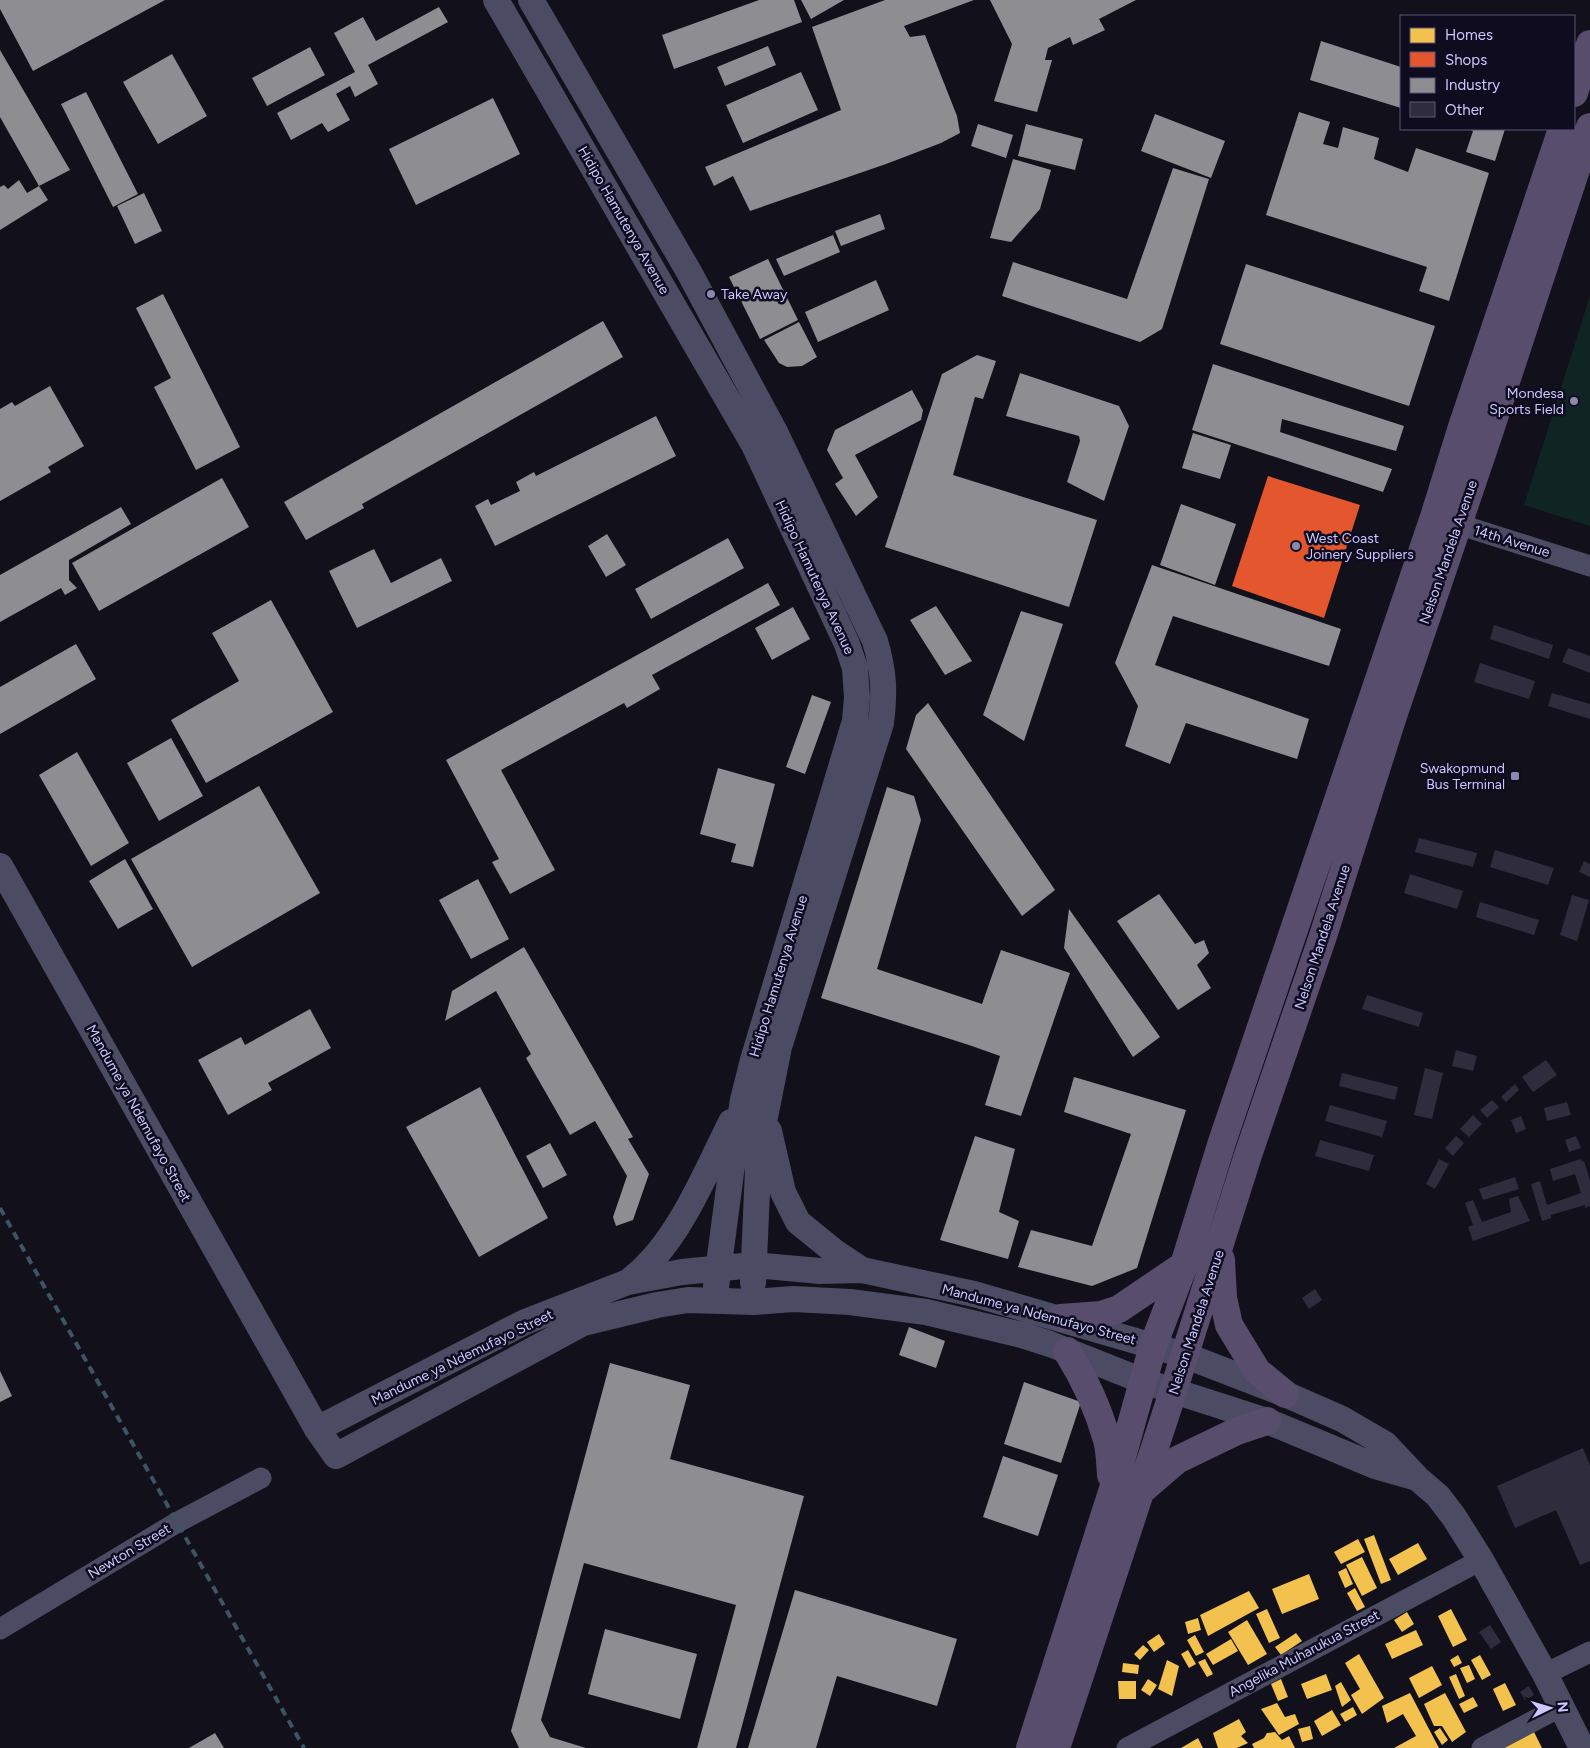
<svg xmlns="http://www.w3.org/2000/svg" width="1590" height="1748" font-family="Figtree,sans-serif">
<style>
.green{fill:#0f2524}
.homes{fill:#f2c14e}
.shops{fill:#e4572e}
.industry{fill:#8d8d92}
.building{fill:#2f2d3d}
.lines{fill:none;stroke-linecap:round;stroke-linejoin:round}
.minor{stroke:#4b4b63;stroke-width:21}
.tertiary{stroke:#4b4b63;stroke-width:26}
.primary{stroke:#584d6d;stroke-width:28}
.rail{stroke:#3d5462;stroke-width:4;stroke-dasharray:8 6;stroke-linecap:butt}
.poi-dot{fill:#8b88af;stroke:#0e0c1e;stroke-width:2}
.labels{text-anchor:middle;stroke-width:5;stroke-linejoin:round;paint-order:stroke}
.street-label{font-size:14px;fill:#ccc8ff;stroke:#0e0c1e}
.poi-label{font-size:14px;fill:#ccc8ff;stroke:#0e0c1e;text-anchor:start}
</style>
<rect width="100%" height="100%" fill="#12101a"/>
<!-- green -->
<path class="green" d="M1590,296V526L1524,505Z"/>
<!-- homes -->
<path class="homes" d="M1374,1535L1391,1580L1381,1584L1364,1539Z
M1358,1539L1365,1552L1341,1564L1334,1552Z
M1418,1543L1427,1559L1398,1575L1389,1559Z
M1362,1557L1377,1588L1362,1596L1346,1565Z
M1346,1568L1353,1584L1345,1588L1338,1572Z
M1309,1574L1319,1599L1282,1614L1272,1589Z
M1355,1588L1365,1607L1357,1611L1347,1593Z
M1249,1591L1259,1608L1208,1636L1200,1615Z
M1267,1609L1280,1638L1269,1643L1256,1614Z
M1451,1609L1467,1640L1453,1647L1438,1616Z
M1407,1612L1414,1624L1402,1632L1394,1620Z
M1198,1618L1201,1630L1188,1634L1185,1622Z
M1247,1620L1267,1654L1248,1665L1228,1632Z
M1416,1630L1423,1645L1392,1659L1385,1644Z
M1296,1633L1302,1641L1281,1655L1275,1647Z
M1159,1634L1165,1644L1154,1652L1147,1642Z
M1195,1635L1204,1652L1196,1656L1187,1640Z
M1231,1639L1238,1651L1213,1665L1206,1654Z
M1143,1645L1149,1650L1140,1660L1134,1654Z
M1188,1650L1196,1664L1189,1668L1181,1654Z
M1359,1654L1384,1698L1362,1714L1351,1695L1360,1689L1345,1663Z
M1458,1655L1462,1663L1454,1667L1450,1660Z
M1480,1655L1491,1675L1482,1680L1471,1660Z
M1205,1659L1213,1674L1207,1677L1198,1662Z
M1167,1660L1179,1666L1172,1696L1158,1689Z
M1123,1663L1139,1665L1138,1674L1122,1672Z
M1469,1665L1475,1679L1467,1683L1460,1668Z
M1432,1666L1442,1685L1419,1698L1409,1678Z
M1326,1674L1332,1690L1307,1699L1301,1684Z
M1456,1674L1465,1696L1459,1699L1449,1677Z
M1148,1679L1157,1685L1150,1696L1141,1690Z
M1281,1679L1288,1697L1278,1701L1271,1684Z
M1118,1681H1136V1699H1119Z
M1341,1682L1351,1700L1342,1707L1335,1686Z
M1505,1683L1516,1705L1503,1711L1493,1689Z
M1410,1693L1439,1748H1394L1416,1736L1403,1714L1387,1723L1382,1706Z
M1445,1693L1466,1732L1452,1742L1442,1726H1434L1424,1704Z
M1473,1697L1478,1706L1464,1713L1459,1704Z
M1277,1703L1285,1717L1295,1714L1299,1724L1279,1735L1261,1709Z
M1353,1707L1357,1715L1345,1722L1340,1714Z
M1332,1710L1341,1725L1322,1736L1314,1721Z
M1239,1719L1246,1732L1241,1736L1248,1743L1237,1748H1218L1213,1733Z
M1310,1726L1313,1739L1302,1742L1298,1729Z
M1440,1728L1448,1740L1442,1745L1434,1732Z
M1533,1730L1542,1748H1497Z
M1275,1732L1282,1740L1289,1736L1295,1748H1254L1252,1744L1264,1738L1267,1733Z
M1198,1738L1203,1748H1181Z"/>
<!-- shops -->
<path class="shops" d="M1268,476L1360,505L1324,618L1232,586Z"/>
<!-- industry -->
<path class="industry" d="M0,0H165L33,71L0,9Z
M759,0H794L802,22L674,69L662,35Z
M801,0H844L811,19Z
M885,0H974L904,26L910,37L925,35L957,116L960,133L941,143L886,164L750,211L733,176L714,186L705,167L841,110L812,27Z
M990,0H1136L1099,19L1105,30L1073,45L1070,37L1048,48L1045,60H1052L1037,112L994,101L1012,44Z
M439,7L448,22L368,65L378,84L355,97L350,86L336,94L350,120L328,132L322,123L291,140L277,113L355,72L334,33L363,17L376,41Z
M1321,41L1401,67V108L1310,80Z
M768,46L776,65L725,86L717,67Z
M310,47L325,75L267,106L252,78Z
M0,50L70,170L39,186L0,117Z
M172,54L207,116L158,144L123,82Z
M801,72L818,110L743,143L726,105Z
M86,92L138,194L113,207L61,104Z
M493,98L520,154L416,205L389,149Z
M1299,112L1330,122L1323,144L1338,148L1343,127L1379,138L1374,159L1408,172L1416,148L1489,173L1449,301L1419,291L1427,267L1266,215Z
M1155,114L1225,141L1211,178L1141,151Z
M978,124L1013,135L1006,158L971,146Z
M1026,124L1083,139L1075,170L1018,156Z
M1468,129H1505L1495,161L1466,152L1473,131Z
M1013,159L1051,170L1040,209L1011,242L990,238Z
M1173,168L1209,179L1162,329L1140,342L1002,296L1013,262L1127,299Z
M19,180L27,193L39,186L48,200L0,230V187L4,185L8,189Z
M144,193L162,231L135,244L117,206Z
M880,214L885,229L841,246L835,231Z
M833,235L840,252L784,276L776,259Z
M768,259L798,320L760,339L729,277Z
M1246,264L1435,326L1409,406L1220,344Z
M876,280L889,310L818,342L805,312Z
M163,294L240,447L196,470L154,387L171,378L136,308Z
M603,321L623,357L362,504L364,508L306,540L284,502Z
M799,322L817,357L802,366L787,367L779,363L764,340Z
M977,355L996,361L983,399L975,397L953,475L1097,520L1069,607L885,547L942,374Z
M1213,364L1404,426L1396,451L1282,419L1280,432L1392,469L1383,492L1192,430Z
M1020,373L1119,406L1129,426L1104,501L1067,482L1080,441L1079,436L1006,416Z
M50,386L84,446L48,467L51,472L0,501V409L12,402L15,406Z
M912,390L923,410L921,420L855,455L878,497L856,516L835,484L843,478L827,450L835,430Z
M656,416L676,456L495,546L475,506L488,499L491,505L520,491L516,482L534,472L536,476Z
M1193,433L1231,445L1220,479L1182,468Z
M222,478L249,527L99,611L72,563Z
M1181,504L1236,524L1215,585L1160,565Z
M121,507L131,524L69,560V580L77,588L65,595L61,588L0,622V575Z
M607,534L626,565L606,577L588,546Z
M728,538L744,568L651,619L635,589Z
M374,549L391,583L441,558L452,581L357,628L329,571Z
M1152,565L1341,629L1329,666L1173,616L1155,665L1309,719L1297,759L1186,723L1170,764L1125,746L1138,706L1115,663Z
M768,583L780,605L652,675L660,689L627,708L624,703L501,770L555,870L510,894L492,862L499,859L446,760Z
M271,600L333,712L206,783L171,720L239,681L212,633Z
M936,606L972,661L945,675L910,620Z
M793,607L810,639L772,660L755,628Z
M1021,611L1063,624L1024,741L983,715Z
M76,644L96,679L0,734V687Z
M812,695L831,702L805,774L786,767Z
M928,703L1055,890L1022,916L906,749L916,715Z
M171,738L203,796L159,821L127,763Z
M77,752L129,843L91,866L39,775Z
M718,768L775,784L753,867L731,862L736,844L700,834Z
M259,786L320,893L192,967L131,859Z
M887,787L914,796L921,820L877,969L982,1004L1001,950L1070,973L1021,1116L985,1105L1000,1056L969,1045L821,998Z
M125,859L153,909L118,929L89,881Z
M478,879L509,939L471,959L439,900Z
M1159,894L1195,944L1204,940L1209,953L1197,965L1211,988L1178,1010L1117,921Z
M1069,909L1160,1037L1133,1057L1064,948Z
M524,947L633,1137L628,1139L649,1174L633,1220L616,1226L613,1217L627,1176L595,1121L570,1135L526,1058L531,1054L496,991L445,1021L452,991Z
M310,1009L331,1048L268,1083L272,1090L228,1115L198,1060L241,1037L245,1045Z
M1074,1077L1186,1110L1137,1268L1092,1286L1018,1267L1031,1230L1092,1246L1131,1134L1064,1112Z
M480,1087L548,1218L479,1257L406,1127Z
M975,1136L1015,1149L999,1212L1019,1221L1008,1259L940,1240Z
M550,1143L567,1175L543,1188L526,1156Z
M909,1327L945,1341L936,1368L899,1355Z
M610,1363L690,1385L670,1459L804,1496L736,1748H697L736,1605L584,1563L541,1720L550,1737L586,1748H519L511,1731Z
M0,1371L12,1396L0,1402Z
M1024,1382L1081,1402L1061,1463L1004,1444Z
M1003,1456L1058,1475L1038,1536L983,1517Z
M795,1590L957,1639L937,1706L837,1676L816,1748H748Z
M605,1629L697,1654L680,1719L588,1694Z
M215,1733L224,1748H189Z"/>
<!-- building -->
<path class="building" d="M1494,625L1553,645L1549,659L1490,639Z
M1568,648L1590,656V673L1562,662Z
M1480,663L1535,681L1529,699L1474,682Z
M1552,693L1590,704V719L1548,706Z
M1419,838L1477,853L1473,867L1415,852Z
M1495,850L1554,868L1548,885L1490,867Z
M1584,861L1590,864V877L1579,872Z
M1410,874L1463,891L1457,909L1404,893Z
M1572,895L1589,900L1577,941L1560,935Z
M1480,902L1539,920L1534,935L1476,917Z
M1367,995L1423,1013L1419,1027L1362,1009Z
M1456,1050L1477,1056L1473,1071L1452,1066Z
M1546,1060L1557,1075L1533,1092L1522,1077Z
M1425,1068L1443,1073L1432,1119L1414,1115Z
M1342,1073L1398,1087L1395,1100L1339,1086Z
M1515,1084L1519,1090L1506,1102L1501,1097Z
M1492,1100L1499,1107L1487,1118L1480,1110Z
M1567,1102L1571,1115L1547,1121L1544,1108Z
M1330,1105L1387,1121L1382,1137L1325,1121Z
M1473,1115L1482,1124L1469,1137L1460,1129Z
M1521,1116L1526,1129L1516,1133L1511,1120Z
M1456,1136L1464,1143L1453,1156L1445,1148Z
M1576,1136L1581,1148L1569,1152L1565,1140Z
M1320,1140L1374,1155L1369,1171L1315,1156Z
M1439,1159L1449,1164L1435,1189L1426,1184Z
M1581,1159L1582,1162L1584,1161L1590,1180V1206L1585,1208V1205L1551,1215V1218L1542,1221L1531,1184L1540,1181L1547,1205L1581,1193L1575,1174L1553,1181L1550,1169Z
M1515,1177L1519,1189L1483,1200L1479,1189Z
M1518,1196L1530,1221L1473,1241L1468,1227L1473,1225L1465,1203L1473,1200L1482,1222L1511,1212L1509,1199Z
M1315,1289L1322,1300L1309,1309L1302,1298Z
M1583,1448L1590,1465V1561L1580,1565L1556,1510L1515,1528L1497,1486Z
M1490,1625L1501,1642L1491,1649L1479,1632Z
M1529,1686L1534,1695L1525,1700L1520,1692Z"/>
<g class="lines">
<!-- minor -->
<path class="minor" d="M1445,520L1590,566
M0,1629L176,1523L261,1478
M1545,1674L1590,1652
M1127,1748L1481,1560
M1482,1748L1560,1707"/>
<!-- tertiary -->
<path class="tertiary" d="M496,0L754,445L847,644L855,668L857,697L855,721L753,1060L743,1100L731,1173L716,1287
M531,0L689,272L776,434L875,641C884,672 885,691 881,723L779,1047L759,1147L753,1283
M0,866L317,1429L336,1456L583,1323L657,1305L688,1300L754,1302L793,1299L850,1302L926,1312L1022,1335L1050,1344L1143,1381L1267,1421L1375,1466L1417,1478
M769,1131L783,1192L798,1222L835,1252L862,1270
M628,1282C635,1276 642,1271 648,1264C683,1229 709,1166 731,1122
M317,1429L525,1322L628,1282L682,1272L753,1265L820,1271L862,1270L974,1294L1184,1355L1285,1394L1342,1419L1385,1444L1417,1478L1438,1496L1454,1517L1481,1560L1545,1674L1582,1748"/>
<!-- primary -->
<path class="primary" d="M1574,93L1590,44
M1221,1260L1223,1298L1229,1325L1257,1371L1285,1394
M1061,1318L1101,1315L1119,1309L1184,1265
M1067,1351C1084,1378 1098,1408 1107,1440C1110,1451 1110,1463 1111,1475
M1141,1491L1177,1460L1237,1431L1267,1421
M1030,1748L1113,1489L1153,1346L1184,1265L1222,1142L1434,517L1462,427L1562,129
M1056,1748L1173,1392L1248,1155L1323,936L1393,716L1488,436L1590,127"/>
<!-- rail -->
<path class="rail" d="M0,1208L304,1748"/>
</g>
<!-- markers -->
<g class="poi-dot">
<circle cx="711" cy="294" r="5"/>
<circle cx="1574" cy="401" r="5"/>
<circle cx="1296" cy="546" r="5"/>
<rect x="1510" y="771" width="10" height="10" rx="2.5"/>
</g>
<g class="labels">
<!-- street labels -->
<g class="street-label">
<text transform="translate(624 220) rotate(60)" y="5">Hidipo Hamutenya Avenue</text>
<text transform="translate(1512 541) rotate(17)" y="5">14th Avenue</text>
<text transform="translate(1448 552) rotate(-71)" y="5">Nelson Mandela Avenue</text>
<text transform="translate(815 577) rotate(65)" y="5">Hidipo Hamutenya Avenue</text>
<text transform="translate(1322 937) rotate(-72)" y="5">Nelson Mandela Avenue</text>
<text transform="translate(778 976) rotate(-73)" y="5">Hidipo Hamutenya Avenue</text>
<text transform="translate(139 1113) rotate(61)" y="5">Mandume ya Ndemufayo Street</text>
<text transform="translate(1039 1314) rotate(15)" y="5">Mandume ya Ndemufayo Street</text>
<text transform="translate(1196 1322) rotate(-72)" y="5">Nelson Mandela Avenue</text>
<text transform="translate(462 1357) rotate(-26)" y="5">Mandume ya Ndemufayo Street</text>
<text transform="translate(129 1551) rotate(-31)" y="5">Newton Street</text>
<text transform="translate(1304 1653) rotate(-28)" y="5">Angelika Muharukua Street</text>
</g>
<!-- poi labels -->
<g class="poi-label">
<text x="721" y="299">Take Away</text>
<text x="1564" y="398" text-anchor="end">Mondesa<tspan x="1564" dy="16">Sports Field</tspan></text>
<text x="1306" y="543">West Coast<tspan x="1306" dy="16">Joinery Suppliers</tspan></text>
<text x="1505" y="773" text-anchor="end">Swakopmund<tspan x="1505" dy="16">Bus Terminal</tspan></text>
</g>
</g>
<!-- legend -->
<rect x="1400" y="15" width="175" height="115" fill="#0e0c1e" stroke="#5a5778"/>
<rect x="1410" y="28" width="25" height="15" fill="#f2c14e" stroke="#5a5778"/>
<text x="1445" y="40" font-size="15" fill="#ccc8ff">Homes</text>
<rect x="1410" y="52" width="25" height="15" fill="#e4572e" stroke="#5a5778"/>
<text x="1445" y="65" font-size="15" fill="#ccc8ff">Shops</text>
<rect x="1410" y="78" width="25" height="15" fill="#8d8d92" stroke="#5a5778"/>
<text x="1445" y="90" font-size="15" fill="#ccc8ff">Industry</text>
<rect x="1410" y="102" width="25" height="15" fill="#2f2d3d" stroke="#5a5778"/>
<text x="1445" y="115" font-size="15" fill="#ccc8ff">Other</text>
<!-- north arrow -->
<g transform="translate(1550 1708) rotate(85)" stroke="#0e0c1e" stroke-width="4" paint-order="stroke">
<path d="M0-4L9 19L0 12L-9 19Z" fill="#ccc8ff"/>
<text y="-8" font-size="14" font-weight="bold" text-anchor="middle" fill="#ccc8ff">N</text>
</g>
</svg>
